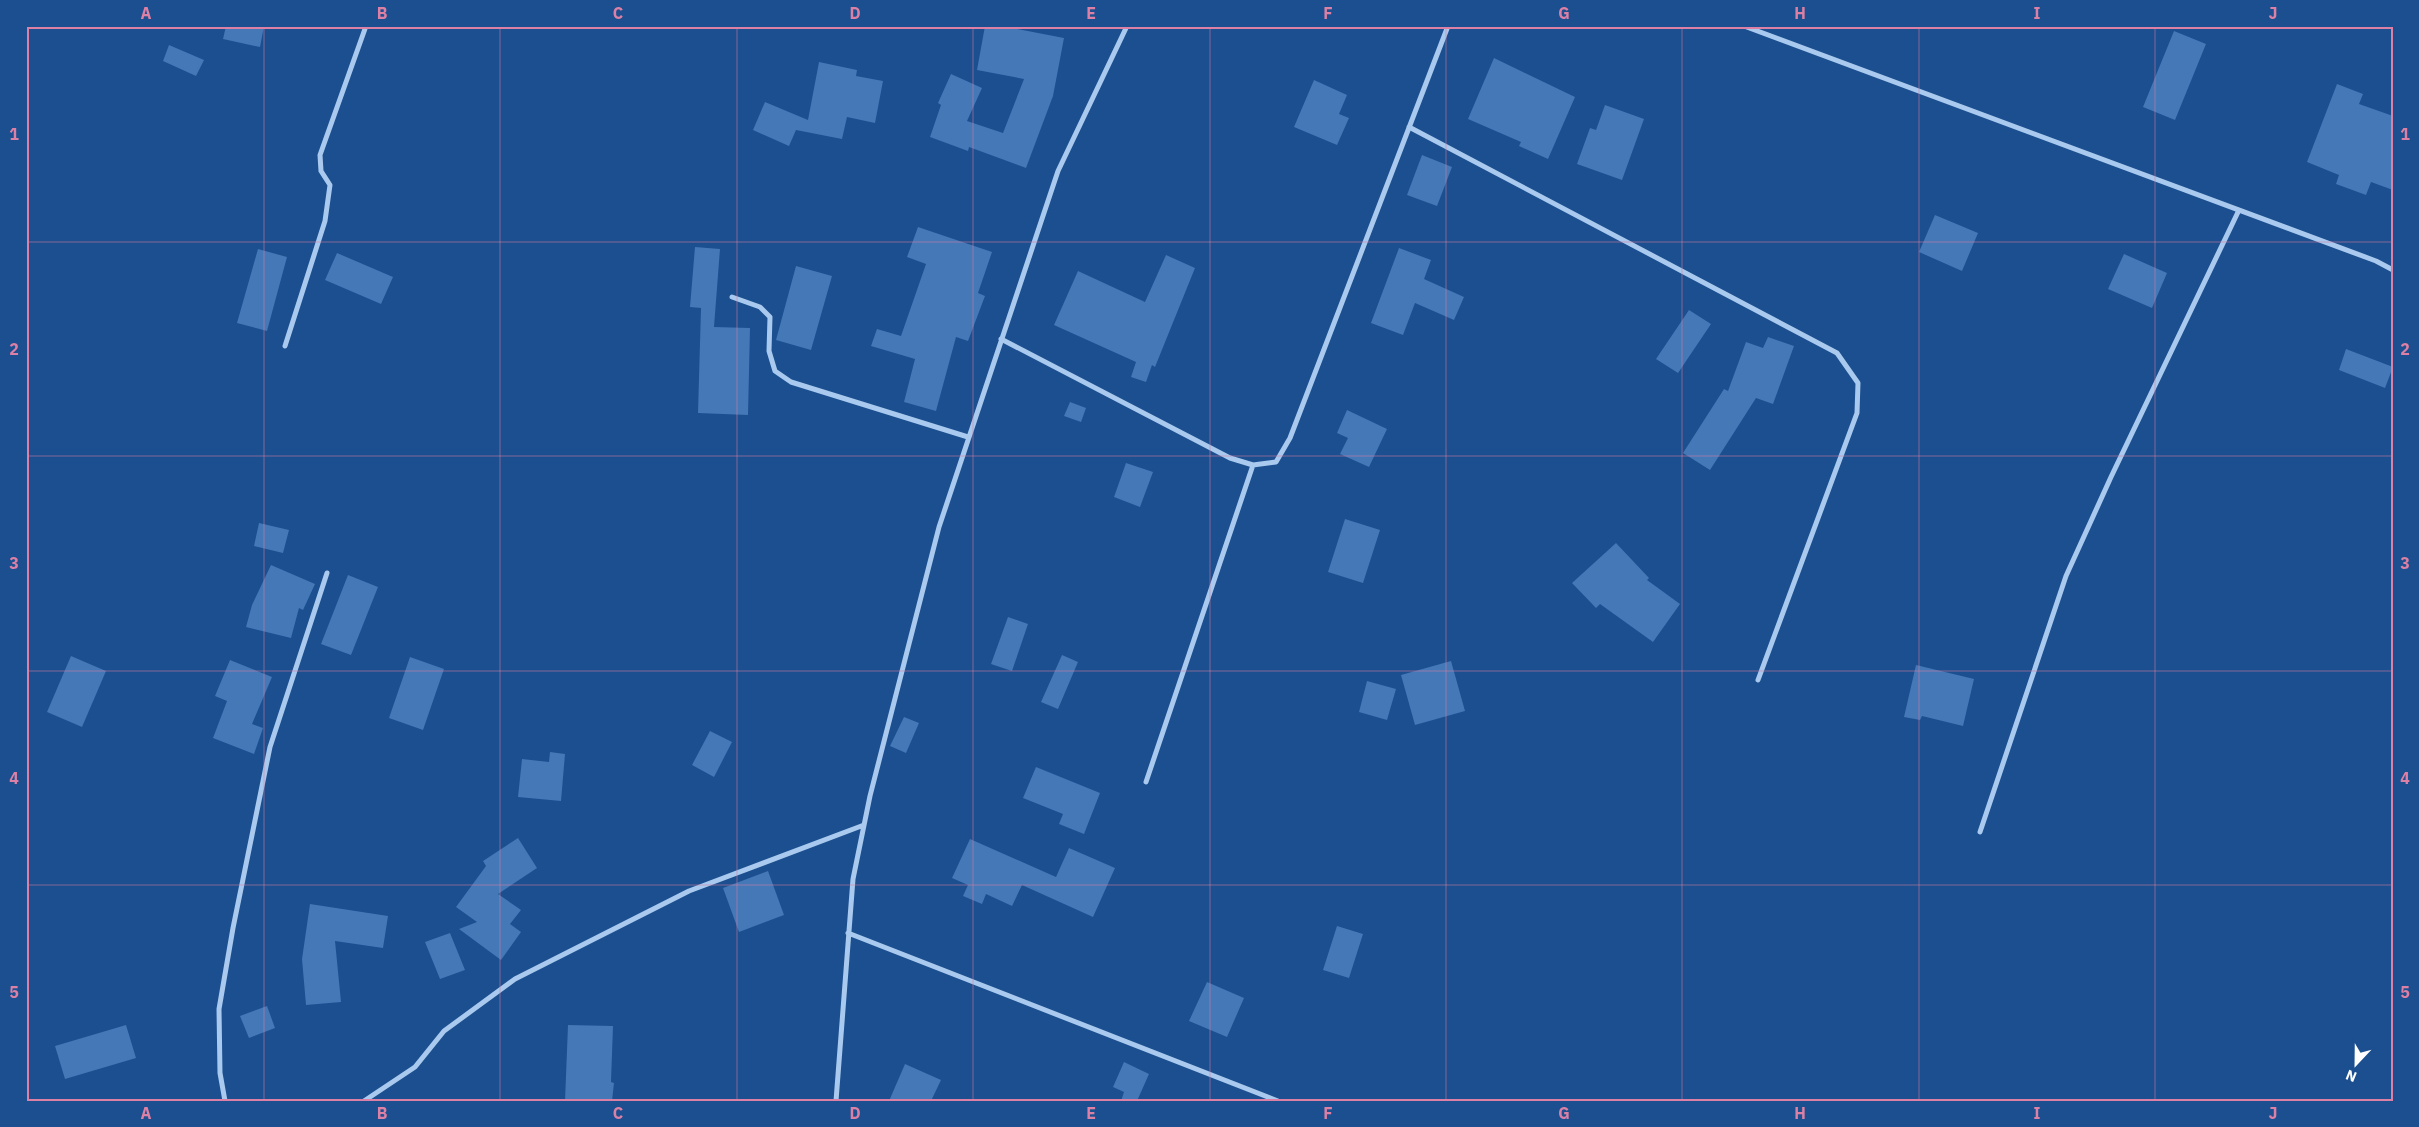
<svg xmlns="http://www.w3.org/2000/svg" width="2419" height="1127" font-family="'IBM Plex Sans',sans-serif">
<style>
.building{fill:#4478b7}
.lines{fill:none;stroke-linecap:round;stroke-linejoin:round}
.minor{stroke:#a9c9ee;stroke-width:5}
.grid{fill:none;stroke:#dd80a5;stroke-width:1;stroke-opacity:0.55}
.neatline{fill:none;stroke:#dd80a5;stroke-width:2}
.grid-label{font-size:16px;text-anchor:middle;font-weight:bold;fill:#dd80a5}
</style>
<rect width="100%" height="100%" fill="#1b4f8f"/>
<!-- building -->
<path class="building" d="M226,26H264L260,47L223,39Z
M985,26H1001L1064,38L1053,96L1026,168L969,147L968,151L930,137L941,105L938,103L951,74L982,88L967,121L1003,133L1024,79L977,70Z
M2174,31L2206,44L2175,120L2143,107Z
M169,45L204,60L196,76L163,61Z
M1494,58L1575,97L1548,159L1519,146L1521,142L1468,119Z
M819,62L857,70L856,76L883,81L875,123L847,117L842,139L796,130L789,146L753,130L765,102L808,120Z
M1314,80L1347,95L1339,114L1349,118L1337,145L1294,127Z
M2337,84L2363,94L2359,104L2393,116V190L2371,182L2366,195L2336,184L2339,175L2307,162Z
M1605,105L1644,119L1622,180L1577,164L1590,128L1596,130Z
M1422,155L1452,167L1437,206L1407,195Z
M1935,215L1978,233L1962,271L1919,252Z
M918,227L992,252L978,293L985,296L968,341L956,337L936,411L904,402L915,359L871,346L877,329L901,336L926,264L907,257Z
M695,247L720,249L714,327L750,328L748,415L698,413L701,308L690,307Z
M1399,248L1431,260L1424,279L1464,297L1454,320L1415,303L1403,335L1371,323Z
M258,249L287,257L267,331L237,323Z
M337,253L393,277L381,304L325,280Z
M2124,254L2167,273L2152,308L2108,289Z
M1166,255L1195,268L1155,367L1152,365L1146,382L1131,377L1136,362L1054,325L1078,271L1145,302Z
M796,266L832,276L811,350L776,340Z
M1689,310L1711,324L1678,373L1656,359Z
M1768,337L1794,346L1773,404L1756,398L1710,470L1683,453L1724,389L1728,391L1746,342L1763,348Z
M2346,349L2393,367L2385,388L2339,370Z
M1070,402L1086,408L1081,422L1064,416Z
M1347,410L1387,429L1369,467L1340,454L1348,438L1337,433Z
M1126,463L1153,472L1140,507L1114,497Z
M1345,519L1380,530L1363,583L1328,572Z
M259,523L289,530L283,553L254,546Z
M1616,543L1649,578L1647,580L1680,604L1653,642L1600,604L1596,608L1572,583Z
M271,565L315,584L303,610L299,608L291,638L246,627L252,605Z
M348,575L378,587L351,655L321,644Z
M1008,617L1028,624L1012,671L991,664Z
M1062,655L1078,662L1058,709L1041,702Z
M71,656L106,671L82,727L47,712Z
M410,657L444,669L423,730L389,718Z
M230,660L272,677L252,724L263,728L254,754L213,738L227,701L215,696Z
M1451,661L1465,711L1415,725L1401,675Z
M1916,665L1974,679L1963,726L1922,716L1920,720L1904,717Z
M1367,681L1396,689L1387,720L1359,712Z
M904,717L919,723L906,753L890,746Z
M710,731L732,742L714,777L692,765Z
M550,752L565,754L561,801L518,797L522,759L549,762Z
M1036,767L1100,793L1084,834L1059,824L1063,814L1023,798Z
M518,838L537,868L498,894L521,910L510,924L521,932L501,960L459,929L477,922L456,907L486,866L483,861Z
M970,839L1056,877L1069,848L1115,868L1093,917L1022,885L1012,906L986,894L982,904L963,896L968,885L952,878Z
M768,871L784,915L739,932L723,888Z
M310,904L388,916L383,948L335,941L341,1002L306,1005L302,959Z
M1337,926L1363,934L1349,978L1323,970Z
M450,933L465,970L440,979L425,942Z
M1207,982L1244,998L1227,1037L1189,1021Z
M267,1006L275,1028L249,1038L240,1016Z
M126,1025L136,1058L65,1079L55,1046Z
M568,1025L613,1026L611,1082L614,1083L612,1101H565Z
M1124,1062L1149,1074L1137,1101H1121L1124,1092L1113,1087Z
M905,1064L941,1080L931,1101H889Z"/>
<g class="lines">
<!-- minor -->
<path class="minor" d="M1744,26L2376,261L2393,270
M1409,127L1837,353L1858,383L1857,413L1758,680
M732,297L760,307L770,317L769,351L775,371L791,382L968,437
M1001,339L1230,458L1253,465L1276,462L1290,438L1448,26
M285,346L325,221L330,185L321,171L320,155L366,26
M1146,782L1253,465
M1980,832L2066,576L2111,477L2239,210
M848,933L1278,1101
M225,1101L220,1073L219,1009L233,928L270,747L327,573
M364,1101L415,1067L444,1031L515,979L689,891L864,825
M836,1101L853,879L870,796L939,527L1058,171L1127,26"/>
</g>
<!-- grid -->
<path class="grid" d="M264,26V1101M500,26V1101M737,26V1101M973,26V1101M1210,26V1101M1446,26V1101M1682,26V1101M1919,26V1101M2155,26V1101M26,242H2393M26,456H2393M26,671H2393M26,885H2393"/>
<!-- border -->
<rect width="2419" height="1127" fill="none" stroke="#1b4f8f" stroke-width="55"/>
<!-- north arrow -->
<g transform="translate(2356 1064) rotate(202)" stroke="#1b4f8f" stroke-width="4" paint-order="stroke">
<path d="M0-4L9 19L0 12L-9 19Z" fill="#ffffff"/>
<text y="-8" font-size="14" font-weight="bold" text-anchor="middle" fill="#ffffff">N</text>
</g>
<rect x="28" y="28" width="2364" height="1072" class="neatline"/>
<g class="grid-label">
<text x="146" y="19">A</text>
<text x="382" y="19">B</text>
<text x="618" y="19">C</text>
<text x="855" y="19">D</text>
<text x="1091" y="19">E</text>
<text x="1328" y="19">F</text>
<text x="1564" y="19">G</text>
<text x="1800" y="19">H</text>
<text x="2037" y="19">I</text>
<text x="2273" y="19">J</text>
<text x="14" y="140">1</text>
<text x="2405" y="140">1</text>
<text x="14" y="355">2</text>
<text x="2405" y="355">2</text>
<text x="14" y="569">3</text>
<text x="2405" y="569">3</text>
<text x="14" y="784">4</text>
<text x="2405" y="784">4</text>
<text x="14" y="998">5</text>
<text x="2405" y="998">5</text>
<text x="146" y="1119">A</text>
<text x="382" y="1119">B</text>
<text x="618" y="1119">C</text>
<text x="855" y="1119">D</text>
<text x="1091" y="1119">E</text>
<text x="1328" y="1119">F</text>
<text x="1564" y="1119">G</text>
<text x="1800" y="1119">H</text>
<text x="2037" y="1119">I</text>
<text x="2273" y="1119">J</text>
</g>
</svg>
